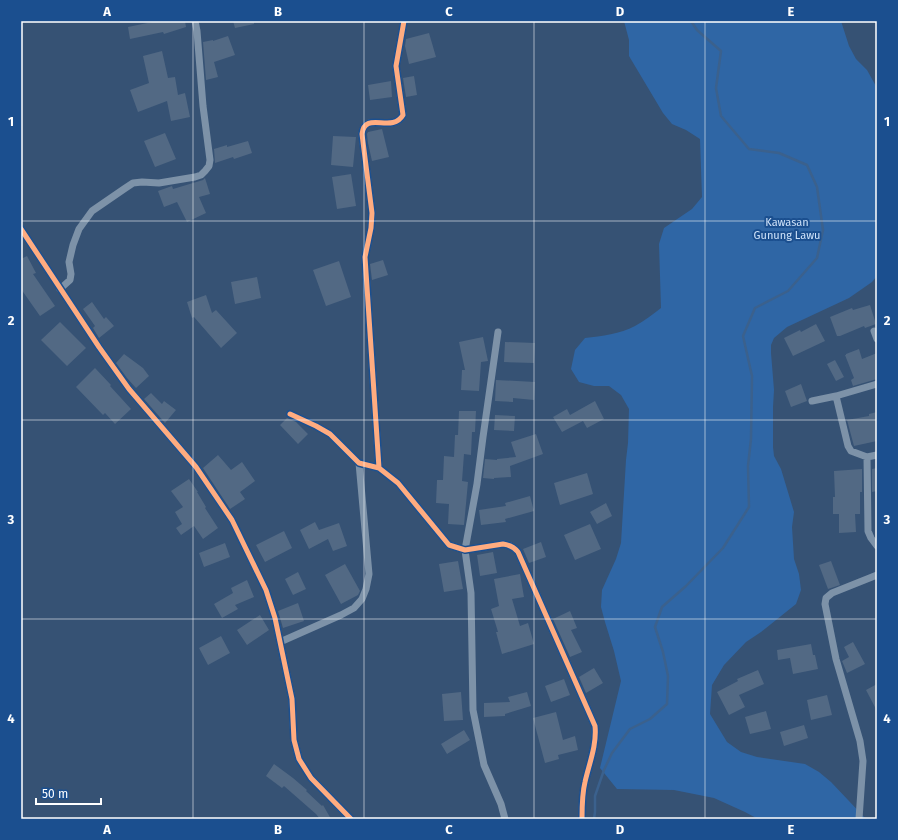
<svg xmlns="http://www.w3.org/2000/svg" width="898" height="840" font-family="'Fira Sans',sans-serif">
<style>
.green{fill:#2f66a5}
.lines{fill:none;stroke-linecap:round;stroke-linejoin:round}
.stream{stroke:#3b618d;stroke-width:2.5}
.building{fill:#526984}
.minor{stroke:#7d92a8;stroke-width:7}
.cycleway-casing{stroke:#1b4f8f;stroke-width:8}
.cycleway{stroke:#ffac80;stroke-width:5}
.grid{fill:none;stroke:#fff;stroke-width:1;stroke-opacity:0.55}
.labels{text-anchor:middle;stroke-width:4;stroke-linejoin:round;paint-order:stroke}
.park-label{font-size:11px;fill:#cfe3fa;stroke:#1b4f8f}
.neatline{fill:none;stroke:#fff;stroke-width:1.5}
.grid-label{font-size:13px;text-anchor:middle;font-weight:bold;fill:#fff}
</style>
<rect width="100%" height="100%" fill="#365274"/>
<!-- green -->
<path class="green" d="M624,21H841L849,46L856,59L867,70L877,88V276L872,282L849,298L787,327L774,338L771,345V353L774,390L773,407V447L774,456L781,469L794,512L792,527L794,559L799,574L801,590L796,604L761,632L746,642L724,665L712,685L710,714L727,742L741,752L757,757L805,764L819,772L831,782L866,819H758L745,812L714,798L674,790L617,789L600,768L621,681L614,651L605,622L601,607L602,590L616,559L621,543L626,460L628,443L629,409L621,395L609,386H594L579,382L571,369L575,350L585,338C602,336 620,334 635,326C644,321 653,314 661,308L659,244L664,228L692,209L702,197L700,139L686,130L672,124L663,113L629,56V40Z"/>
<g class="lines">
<!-- stream -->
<path class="stream" d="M594,819L595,812V796L604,770L612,753L630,729L650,719L667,704L668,676L663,652L655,627L662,607L686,586L723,548L749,507L748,466L751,439L752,376L743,336L755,308L788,291L817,258L823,230L817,187L807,165L779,153L749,149L721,116L716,88L721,51L697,30L691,21"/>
</g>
<!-- building -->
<path class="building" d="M157,21H185L186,27L164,34L163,32L130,39L128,27Z
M233,21H254V24L235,28Z
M429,33L436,57L409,64L405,46L406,39Z
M228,36L235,55L214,62L218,77L206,80L203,42L213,40V41Z
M162,51L168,78L175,77L178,95L185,93L190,117L171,121L167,101L138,112L130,90L149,83L143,56Z
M414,76L417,95L406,97L403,78Z
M391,81L392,97L370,100L368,85Z
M382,129L389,157L372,161L368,143L367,134L368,132Z
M165,133L176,159L155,167L144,141Z
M333,136L356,137L353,167L331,165Z
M248,141L252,153L234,159L233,157L215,163L214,149L227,145V147Z
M351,174L356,206L337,209L332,177Z
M205,178L210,194L199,197L206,213L187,222L177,202L164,207L158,191L172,186L173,189L203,180Z
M27,256L36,273L33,274L55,306L40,316L21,289V259Z
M383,260L388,275L372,280L370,264Z
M339,261L351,297L326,306L313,270Z
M257,277L261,298L235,304L231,282Z
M206,295L212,313L216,310L237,333L221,348L194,317L192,318L187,302Z
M92,302L104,319L106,317L114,326L99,338L93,328L95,326L83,309Z
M870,305L876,324L865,328L864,326L840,336H837L830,317L852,308L853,310Z
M60,322L86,348L67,366L41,340Z
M816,324L825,341L793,356L784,338L800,330L801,332Z
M483,337L488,361L481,362L479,391L461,390L462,370H465L459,342Z
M505,342L535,343L534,363L504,362Z
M859,349L862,359L877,353V379L853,386L851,380L854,378L845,355H846V354Z
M124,354L143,368L149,376L136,388L127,378L116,363Z
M835,360L844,377L836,381L827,364Z
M95,368L111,385L110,386L131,409L115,424L105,413L103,415L76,387Z
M496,380L535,382L534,400L513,398V402L495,401Z
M801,384L807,401L791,407L785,391Z
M151,393L162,404L164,401L176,410L165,423L144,399Z
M595,401L604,419L587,428L583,421L562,432L553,417L567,409L570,415Z
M459,411H476L475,432H472L471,455L464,454L462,481L468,482L464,525L448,524L449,504L436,503L437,480H443L444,456L454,457L455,435H458Z
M877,412V441L854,446L847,420L869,416V414Z
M495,415L515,416L514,431L494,430Z
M287,418L296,422L308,434L298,444L280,425Z
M536,434L543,454L510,466L511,477L494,478V479L483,478L485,459L497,460V459L516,457L511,442Z
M218,455L231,470L242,462L255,481L240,492L245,499L230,509L203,468Z
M877,468V491L872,492V469Z
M862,469V492H860V514H855L856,532L839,533V514H833V497H835L834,471Z
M587,473L593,494L560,505L554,483Z
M189,479L198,492H197L206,507L205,508L218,528L203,539L194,526L181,535L176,528L182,524L175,512L183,507L171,491Z
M530,496L534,511L505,519L506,522L481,525L479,510L506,506L505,503Z
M606,503L612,516L597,524L590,512Z
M315,522L319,530L339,523L347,546L333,551L328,539L309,549L300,530Z
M590,524L601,549L575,560L564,535Z
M284,531L292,548L265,562L256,545Z
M541,542L546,557L529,563L523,549Z
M225,543L230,557L204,567L199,553Z
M493,552L497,573L480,576L477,555Z
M458,561L463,589L444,592L439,564Z
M831,561L840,585L828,589L819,565Z
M345,564L360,591L358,595L341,604L325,575Z
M298,572L306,589L293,595L285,579Z
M520,574L524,597L512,599L520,626L528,623L534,644L502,654L496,632H498L491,609L499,606L494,579Z
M247,580L254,597L235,605L238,609L222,618L214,604L233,593L231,588Z
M298,603L304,621L283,628L278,611Z
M570,611L577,628L571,630L582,652L570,657L553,619Z
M260,615L269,630L247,645L237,630Z
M221,636L230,653L208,665L199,648Z
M853,642L865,664L847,673L842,661L849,657L844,647Z
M811,644L813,655H815L818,669L793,674L790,658L778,660L777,650Z
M594,668L603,683L586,693L579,677Z
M758,670L764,684L739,695L745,707L729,715L717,692L738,681L737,679Z
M564,679L570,695L551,702L545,686Z
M877,684V711L866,690Z
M461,692L463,720L444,721L442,694Z
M527,692L531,706L505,714V716L484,717V703L510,702L508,697Z
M827,695L832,715L811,720L807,700Z
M766,711L771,729L750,734L745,717Z
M556,712L563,740L575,736L578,750L558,755L559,759L545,763L533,718Z
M804,725L808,738L784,746L780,732Z
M464,730L470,740L447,754L441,744Z
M274,764L293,778L307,790L306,791L322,806L323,805L331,819H320L316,814L284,786L282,788L266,776Z"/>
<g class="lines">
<!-- minor -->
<path class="minor" d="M21,229L99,347L129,389L196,467L232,520L266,590L275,618L292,699L294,740L299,759L311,778L351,819
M60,289L70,280L71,274L69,262L73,245L79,229L92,211L124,189L133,183L142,182L159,183L195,177L201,175L205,171L209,166L210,160L203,106L197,31L195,21
M874,331L877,339
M498,332L483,437L477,484L465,550L471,593L473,710L484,765L501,804L505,819
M877,384L836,396L848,446L851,451L867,457L877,455
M812,401L836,396
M290,414L316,426L330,434L359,463L379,468L398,483L449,545L465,550L503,544C510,545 514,547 518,552L595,726C597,745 589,764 585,782C582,794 582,807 582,819
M867,457L868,531L871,538L877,546
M379,468L365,257L371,228L372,213L362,134C365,110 392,134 403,115L396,66L404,21
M280,642L341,615L354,608L362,599L366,589L369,574L359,463
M859,819L863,761L860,741L836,659L825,604L826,598L832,593L877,575"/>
<defs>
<path id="cycleway" d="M21,229L99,347L129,389L196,467L232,520L266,590L275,618L292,699L294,740L299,759L311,778L351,819
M290,414L316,426L330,434L359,463L379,468L398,483L449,545L465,550L503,544C510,545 514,547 518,552L595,726C597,745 589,764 585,782C582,794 582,807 582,819
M379,468L365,257L371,228L372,213L362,134C365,110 392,134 403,115L396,66L404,21"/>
</defs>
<!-- cycleway casing -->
<use href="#cycleway" class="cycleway-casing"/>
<!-- cycleway -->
<use href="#cycleway" class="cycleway"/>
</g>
<!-- grid -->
<path class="grid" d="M193,21V819M364,21V819M534,21V819M705,21V819M21,221H877M21,420H877M21,619H877"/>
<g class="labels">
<!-- park labels -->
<g class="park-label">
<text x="787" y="226">Kawasan<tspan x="787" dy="13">Gunung Lawu</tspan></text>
</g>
</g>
<!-- border -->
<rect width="898" height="840" fill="none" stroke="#1b4f8f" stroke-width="44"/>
<!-- scale -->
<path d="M36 798v6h65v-6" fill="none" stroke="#ffffff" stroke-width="2"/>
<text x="42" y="798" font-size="12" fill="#ffffff" stroke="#1b4f8f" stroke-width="3" paint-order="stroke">50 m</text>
<rect x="22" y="22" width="854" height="796" class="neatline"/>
<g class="grid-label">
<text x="107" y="16">A</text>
<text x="278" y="16">B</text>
<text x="449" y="16">C</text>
<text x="620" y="16">D</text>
<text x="791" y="16">E</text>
<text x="11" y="126">1</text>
<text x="887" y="126">1</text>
<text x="11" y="325">2</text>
<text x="887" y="325">2</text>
<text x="11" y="524">3</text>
<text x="887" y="524">3</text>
<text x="11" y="723">4</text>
<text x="887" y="723">4</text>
<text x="107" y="834">A</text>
<text x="278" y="834">B</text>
<text x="449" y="834">C</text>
<text x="620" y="834">D</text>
<text x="791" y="834">E</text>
</g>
</svg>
